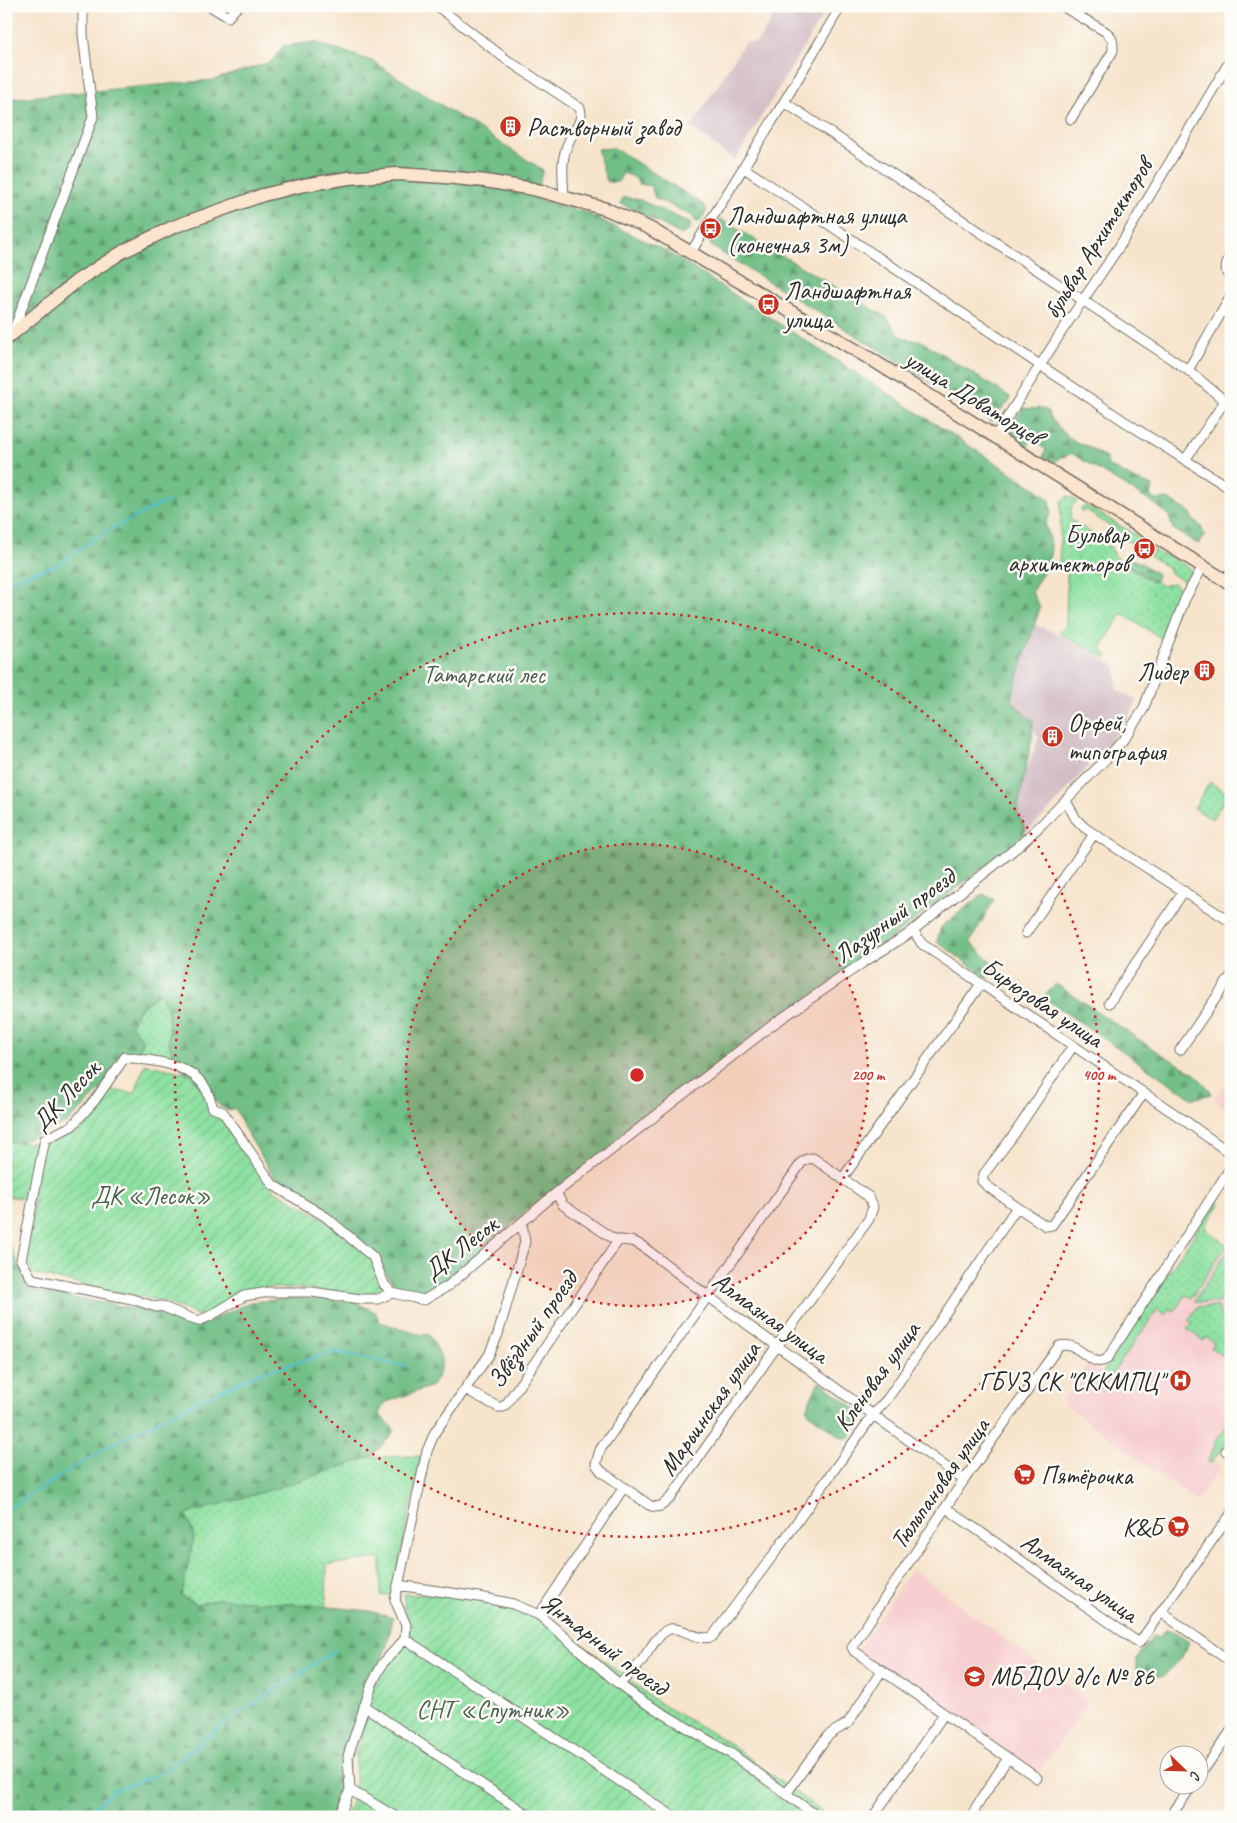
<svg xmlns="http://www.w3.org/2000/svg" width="1237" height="1823" font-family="Caveat,sans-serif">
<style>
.built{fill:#f7cfd0}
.industrial{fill:#d2bdc5}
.grass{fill:url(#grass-dots);stroke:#5c8666}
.forest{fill:url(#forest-firs);stroke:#4e755a}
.garden{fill:url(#garden-furrows);stroke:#5c8666}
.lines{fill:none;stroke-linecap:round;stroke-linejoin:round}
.stream{stroke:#53c1ca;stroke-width:2.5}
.street-casing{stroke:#726c63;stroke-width:11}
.secondary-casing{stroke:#726c63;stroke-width:15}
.street{stroke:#fff;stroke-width:9}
.secondary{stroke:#fce5cf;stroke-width:12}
.ring{fill:none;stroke:#d62828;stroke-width:2.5;stroke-dasharray:2.5 5}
.labels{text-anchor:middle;stroke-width:5;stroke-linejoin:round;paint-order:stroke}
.poi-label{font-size:25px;fill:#2b2b2b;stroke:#fdfcf7;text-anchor:start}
.street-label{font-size:25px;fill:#2b2b2b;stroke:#fdfcf7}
.park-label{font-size:25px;fill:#49624f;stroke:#fdfcf7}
.centre{fill:#d62828;stroke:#fdfcf7;stroke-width:2.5}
.ring-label{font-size:15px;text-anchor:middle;font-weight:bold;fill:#d62828;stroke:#fdfcf7;stroke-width:5;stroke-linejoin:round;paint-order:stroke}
</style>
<defs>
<pattern id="grass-dots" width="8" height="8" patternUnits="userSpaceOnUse" patternTransform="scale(1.25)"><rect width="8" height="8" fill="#8ee1a2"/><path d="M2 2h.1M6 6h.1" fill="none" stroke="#7bc18c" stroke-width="1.8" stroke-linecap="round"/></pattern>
<pattern id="forest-firs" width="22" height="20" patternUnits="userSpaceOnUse" patternTransform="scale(1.25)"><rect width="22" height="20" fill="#72bf88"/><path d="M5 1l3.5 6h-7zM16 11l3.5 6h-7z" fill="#5e9b6f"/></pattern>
<pattern id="garden-furrows" width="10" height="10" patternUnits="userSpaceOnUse" patternTransform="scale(1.25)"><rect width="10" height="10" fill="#8ee1a2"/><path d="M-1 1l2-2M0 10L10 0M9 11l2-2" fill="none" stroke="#7bc18c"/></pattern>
</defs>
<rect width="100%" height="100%" fill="#fdfcf7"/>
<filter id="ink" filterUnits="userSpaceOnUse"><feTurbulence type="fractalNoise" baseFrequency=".02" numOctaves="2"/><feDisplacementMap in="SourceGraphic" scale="10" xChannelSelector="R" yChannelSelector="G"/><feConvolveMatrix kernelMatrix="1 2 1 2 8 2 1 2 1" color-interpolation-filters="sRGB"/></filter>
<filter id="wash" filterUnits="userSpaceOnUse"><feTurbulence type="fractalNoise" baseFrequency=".0096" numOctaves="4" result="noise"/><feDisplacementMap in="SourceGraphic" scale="20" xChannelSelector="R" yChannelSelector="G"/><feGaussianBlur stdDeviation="1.12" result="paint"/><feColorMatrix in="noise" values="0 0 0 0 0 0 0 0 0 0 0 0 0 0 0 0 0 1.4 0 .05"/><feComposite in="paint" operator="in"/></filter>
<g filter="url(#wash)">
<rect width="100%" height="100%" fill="#f6e4cc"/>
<!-- built -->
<path class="built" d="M1231,1077V1112L1214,1100Z
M1198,1226L1231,1249V1436L1214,1460L1221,1466L1196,1501L1061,1402L1088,1363L1103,1373Z
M912,1569L1089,1702L1038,1772L858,1650Z"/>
<!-- industrial -->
<path class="industrial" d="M780,6H828L735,161L691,127L745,42L757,43Z
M1036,625L1062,636L1112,664L1116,668L1117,690L1137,701L1125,723L1054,805L1028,831L1010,814L1039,737L1007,696Z"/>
<!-- grass -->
<path class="grass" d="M1069,496L1077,501L1071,508L1070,519L1110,546L1115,556L1151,582L1156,581L1162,586L1173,583L1184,592L1163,639L1122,614L1101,648L1108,655L1106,658L1061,634L1059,631L1066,627L1067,570L1059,569L1061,501Z
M1084,506H1087L1137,536L1139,541L1146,545L1142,550L1121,537V534L1085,509L1082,513L1081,509Z
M1154,550L1160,555H1168L1190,569L1192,575L1187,583L1169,572L1170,569L1150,556Z
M1210,782L1228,794L1212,819L1194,808Z
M161,992L168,1008L169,1042L175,1061L139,1053L142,1039L131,1025L138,1010Z
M1216,1201L1220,1204L1219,1206L1206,1224L1207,1227L1205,1229L1227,1245L1191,1298L1186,1295L1174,1311L1170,1308L1166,1315L1158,1309L1102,1388L1100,1389L1097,1388L1096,1383Z
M1227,1252L1230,1254L1231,1290L1223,1293L1219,1303L1196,1302L1194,1301Z
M1231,1294V1317L1224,1311C1221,1304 1224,1298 1231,1294Z
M1198,1307H1218L1220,1312L1219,1313L1222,1317H1224L1231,1323V1354L1227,1359L1211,1348L1214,1343L1206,1337L1203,1341L1187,1329L1192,1323L1188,1320Z
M1231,1420V1436L1211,1463L1208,1462L1217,1440Z
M421,1456L393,1594L381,1596V1558L327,1565L326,1607L219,1599L196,1604L181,1596L194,1537L186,1514L277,1488L371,1457Z"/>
<!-- forest -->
<path class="forest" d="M315,42L372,61L543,170L535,199L584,212L666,251L1035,488L1050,500L1051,513L1045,524C1047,530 1050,537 1051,544C1052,562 1039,577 1032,592L1040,608L1011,698L1022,712L1033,721L1032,737L1017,813L1026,830L1019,840L877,949L528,1209C496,1239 456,1282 416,1297L396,1288L376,1258L325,1211L309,1199L276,1180L244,1128L235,1108L228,1110L220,1106L175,1061L169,1042L168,1008L160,993L138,1010L131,1025L142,1039L139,1053L126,1052L98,1093L67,1123L6,1147V99L213,80L271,62L283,46Z
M614,148L704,205L707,211L699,222L695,221L693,216L655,198L651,186L639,184L634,177L623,173L618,182H607L597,149Z
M624,197L640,200L690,223V230L682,235L620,203Z
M720,219L888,318C896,333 902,341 920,340L1010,397V401L996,414V420L990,421L988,417L711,246L709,238Z
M1023,408L1033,409L1040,408L1048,411L1049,416L1060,429L1076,443L1087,446L1107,459L1108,466C1117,469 1125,475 1134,479C1140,482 1147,483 1153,486L1150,494L1154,500L1168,499L1191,513L1193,520L1202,527V531L1205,535L1198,544L1173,529L1169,516L1156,505L1071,453L1064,457L1061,456L1056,462H1053L1044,458V454L1046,450L1034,440H1028L1029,445L1026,446C1002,433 1012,427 1023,408Z
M1126,557L1141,563L1157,574L1156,580L1152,581L1123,561Z
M983,894L994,900L970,942L996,967L988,979L937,941L941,927Z
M1056,984L1153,1049L1194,1073L1210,1090L1211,1094L1193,1099L1043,997Z
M6,1237L30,1290L171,1315L203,1324L250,1302L297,1298L353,1301L375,1312L380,1322L417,1334L429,1335C443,1358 446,1362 432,1386L384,1403L379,1414L395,1430L389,1438L371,1457L277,1488L186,1514L194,1537L181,1596L196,1604L219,1599L310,1605L370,1611L393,1618L387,1646L368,1693L364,1728L354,1746L334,1817H6Z
M818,1383H822L863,1414V1418L848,1438H842L810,1414L806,1409Z
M1165,1630H1171L1189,1642L1181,1659L1164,1676L1144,1677L1136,1669V1660L1153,1636L1158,1638Z"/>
<!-- garden -->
<path class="garden" d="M145,1064L190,1074L205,1095L213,1113L221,1116L274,1190L326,1220L371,1259L383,1286L380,1295L356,1296L306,1289L259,1287L201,1316L165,1302L33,1274L25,1254L35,1200L6,1196L7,1142L48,1143L78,1122L105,1090L135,1093Z
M405,1594L510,1600L545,1615L656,1701L724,1740L829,1817H346L355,1789L356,1753L368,1713L371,1692L381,1673L404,1647L410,1636L404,1606Z"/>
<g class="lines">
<!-- stream -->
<path class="stream" d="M6,581L58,565L101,534L168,501
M6,1510L114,1443L196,1402L262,1372L335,1352L405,1366
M78,1817L93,1809L112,1791L162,1773L228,1721L335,1650"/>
</g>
</g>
<g filter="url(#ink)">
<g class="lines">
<defs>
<path id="street" d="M210,6L228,17L238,6
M437,6L507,60L580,108C584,120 574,131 569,141C560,160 563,177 564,197
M1062,6L1106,32C1113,38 1113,42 1113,51L1071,119
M784,102L1188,370
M744,168L1124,421L1231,489
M691,252L784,102L841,6
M1231,255C1226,263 1223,271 1231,278
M13,332L93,117L83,35V6
M1225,401L1188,370L1231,296
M995,437L1062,331L1121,244L1231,59
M1185,460L1225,401L1231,404
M1066,801L1076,819L1085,828L1231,922
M913,930L922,944L1184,1120L1231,1154
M1026,933L1094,834
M1109,1003L1184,891
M1180,1050L1231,976
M813,1158L869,1197L873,1207L869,1219L777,1346L672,1496C664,1504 660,1510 649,1505L601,1471L596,1464L600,1450L802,1162L807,1159Z
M842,1179L981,984
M556,1193L563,1205L612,1238C625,1243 628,1237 642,1246L709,1297L964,1480
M1017,1207L1046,1226L1052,1225L1144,1093
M392,1293L384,1284L373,1257L326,1217L273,1185L223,1112L213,1108C211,1102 209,1095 206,1089C191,1062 152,1061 125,1057L95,1100L72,1126L45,1139L21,1260L32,1279L132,1299L156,1307L161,1306L198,1321L210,1316L244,1296L269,1292H312L361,1299H378L392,1293L424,1300L448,1286L556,1193L775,1023L864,962L907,935L1021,844L1042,824L1108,757L1123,740L1143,710L1185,599L1203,566
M465,1389L498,1407H503L507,1403L618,1241
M1231,1444L1226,1451L1231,1455
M946,1508L1139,1643L1161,1612L1231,1662
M398,1585L485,1598L513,1604L539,1615L619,1684L642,1701L730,1753L818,1817
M1161,1612L1231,1514
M539,1615L624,1487
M405,1639L674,1817
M619,1684C624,1679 631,1674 636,1668C645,1659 657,1632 670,1629C684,1627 695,1641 712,1637L777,1550L873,1415L888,1398L1017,1207L987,1186L982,1181L984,1174L1015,1133L1073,1046
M364,1706L531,1817
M1200,1775L1231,1731
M1037,1778L854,1651L852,1647L964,1480L1059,1346C1080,1340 1091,1370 1107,1359L1231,1167
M350,1790L396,1817
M786,1794L826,1738C832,1731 840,1729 848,1723L882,1670
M339,1817L350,1790L348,1756L372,1684L383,1663L405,1639L406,1625L395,1600L427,1451L435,1432L489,1355L498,1334L525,1242L522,1223
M873,1817L944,1714
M973,1817L976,1807L1008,1758
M1170,1817L1192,1786"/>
<path id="secondary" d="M6,339L78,280L124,251L173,227L263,195L304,185L349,178L397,174L445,177L485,181L533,189L606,209L649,228L874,361L1231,584"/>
</defs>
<!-- street casing -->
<use href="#street" class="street-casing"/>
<!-- secondary casing -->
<use href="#secondary" class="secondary-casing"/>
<!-- street -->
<use href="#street" class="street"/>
<!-- secondary -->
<use href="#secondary" class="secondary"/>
</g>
</g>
<!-- distance rings -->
<circle cx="637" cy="1075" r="231" fill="#d62828" fill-opacity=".12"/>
<g class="ring">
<circle cx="637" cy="1075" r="231"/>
<circle cx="637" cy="1075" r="462"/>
</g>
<!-- icons -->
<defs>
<symbol id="building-disc" viewBox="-11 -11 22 22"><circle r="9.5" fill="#c8321e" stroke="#fdfcf7"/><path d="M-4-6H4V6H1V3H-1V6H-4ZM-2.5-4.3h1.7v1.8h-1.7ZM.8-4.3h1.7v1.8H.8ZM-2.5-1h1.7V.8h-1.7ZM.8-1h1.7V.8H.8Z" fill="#fff"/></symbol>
<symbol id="bus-disc" viewBox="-11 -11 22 22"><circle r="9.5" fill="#c8321e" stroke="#fdfcf7"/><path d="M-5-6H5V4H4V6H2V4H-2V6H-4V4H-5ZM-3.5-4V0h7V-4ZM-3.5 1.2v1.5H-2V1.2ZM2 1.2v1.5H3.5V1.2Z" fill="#fff"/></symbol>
<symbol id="hospital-disc" viewBox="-11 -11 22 22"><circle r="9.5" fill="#c8321e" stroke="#fdfcf7"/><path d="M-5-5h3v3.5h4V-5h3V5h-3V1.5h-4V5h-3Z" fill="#fff"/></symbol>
<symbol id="supermarket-disc" viewBox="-11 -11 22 22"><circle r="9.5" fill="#c8321e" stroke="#fdfcf7"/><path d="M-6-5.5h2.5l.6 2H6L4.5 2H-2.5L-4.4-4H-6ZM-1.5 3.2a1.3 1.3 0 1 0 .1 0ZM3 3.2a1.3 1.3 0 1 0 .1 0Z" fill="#fff"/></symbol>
<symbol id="school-disc" viewBox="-11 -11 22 22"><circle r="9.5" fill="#c8321e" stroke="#fdfcf7"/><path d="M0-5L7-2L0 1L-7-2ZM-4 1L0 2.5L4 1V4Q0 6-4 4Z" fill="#fff"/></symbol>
</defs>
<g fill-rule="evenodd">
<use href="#building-disc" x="498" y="114" width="25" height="25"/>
<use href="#bus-disc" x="698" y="216" width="25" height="25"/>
<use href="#bus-disc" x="756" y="292" width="25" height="25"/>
<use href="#bus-disc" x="1132" y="536" width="25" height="25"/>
<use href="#building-disc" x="1192" y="658" width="25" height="25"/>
<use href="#building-disc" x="1040" y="724" width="25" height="25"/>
<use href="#hospital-disc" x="1168" y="1368" width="25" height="25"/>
<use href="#supermarket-disc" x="1012" y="1462" width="25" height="25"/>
<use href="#supermarket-disc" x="1166" y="1514" width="25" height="25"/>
<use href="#school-disc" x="962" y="1664" width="25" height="25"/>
</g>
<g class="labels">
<!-- poi labels -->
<g class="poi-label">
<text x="527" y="136">Растворный завод</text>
<text x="727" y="224">Ландшафтная улица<tspan x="727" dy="29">(конечная 3м)</tspan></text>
<text x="784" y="299">Ландшафтная<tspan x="784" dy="29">улица</tspan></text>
<text x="1129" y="543" text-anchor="end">Бульвар<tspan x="1129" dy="29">архитекторов</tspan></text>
<text x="1188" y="680" text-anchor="end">Лидер</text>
<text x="1068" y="731">Орфей,<tspan x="1068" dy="29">типография</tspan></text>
<text x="1164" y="1390" text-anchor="end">ГБУЗ СК "СККМПЦ"</text>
<text x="1041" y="1484">Пятёрочка</text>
<text x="1162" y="1536" text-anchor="end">К&amp;Б</text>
<text x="991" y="1685">МБДОУ д/с № 86</text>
</g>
<!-- street labels -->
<g class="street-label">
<text transform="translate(1097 238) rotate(-58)" y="9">бульвар Архитекторов</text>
<text transform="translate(974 397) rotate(32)" y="9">улица Доваторцев</text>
<text transform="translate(894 915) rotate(-36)" y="9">Лазурный проезд</text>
<text transform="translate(1043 1002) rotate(34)" y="9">Бирюзовая улица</text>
<text transform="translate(65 1095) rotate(-47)" y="9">ДК Лесок</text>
<text transform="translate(460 1247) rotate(-38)" y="9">ДК Лесок</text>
<text transform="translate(771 1317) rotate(36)" y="9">Алмазная улица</text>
<text transform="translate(532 1329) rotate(-55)" y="9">Звёздный проезд</text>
<text transform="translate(876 1376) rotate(-54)" y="9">Кленовая улица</text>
<text transform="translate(709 1408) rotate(-55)" y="9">Марьинская улица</text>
<text transform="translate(939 1483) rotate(-55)" y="9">Тюльпановая улица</text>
<text transform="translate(1080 1577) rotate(35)" y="9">Алмазная улица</text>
<text transform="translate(605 1644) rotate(37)" y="9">Янтарный проезд</text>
</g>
<!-- park labels -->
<g class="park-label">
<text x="484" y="683">Татарский лес</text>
<text x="151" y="1204">ДК «Лесок»</text>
<text x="493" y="1718">СНТ «Спутник»</text>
</g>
</g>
<circle cx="637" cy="1075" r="8" class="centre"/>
<g class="ring-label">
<text x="868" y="1080">200 m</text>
<text x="1099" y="1080">400 m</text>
</g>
<!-- margin -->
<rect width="1237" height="1823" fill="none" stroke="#fdfcf7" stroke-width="25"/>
<!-- north arrow -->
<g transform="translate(1184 1770) rotate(113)"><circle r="24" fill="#fdfcf7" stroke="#a9a8a5"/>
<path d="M0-4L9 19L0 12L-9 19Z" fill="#c8321e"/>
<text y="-8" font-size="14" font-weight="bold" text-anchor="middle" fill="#2b2b2b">С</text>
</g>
</svg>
